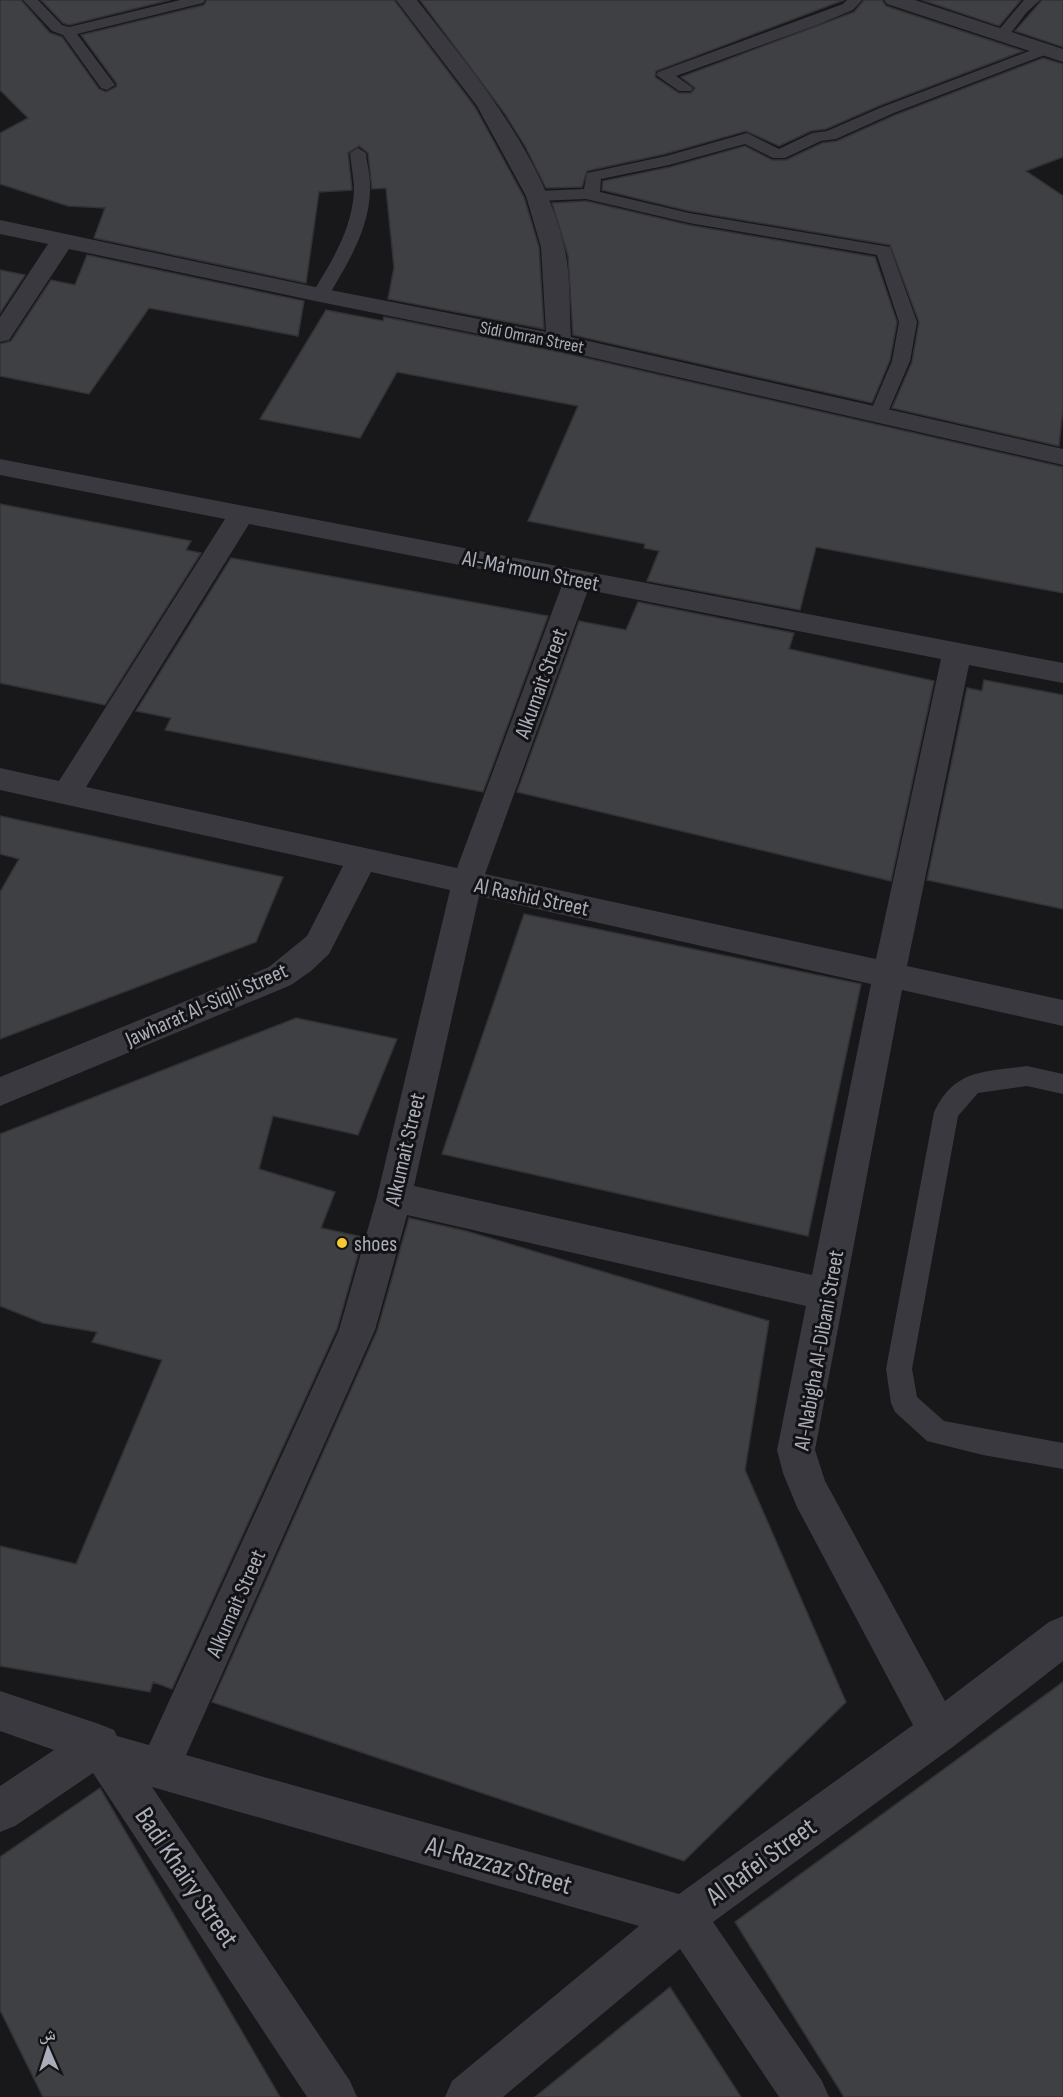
<svg xmlns="http://www.w3.org/2000/svg" width="1063" height="2097" font-family="'Sofia Sans Condensed','Noto Naskh Arabic',sans-serif">
<style>
.building{fill:#3f4044;stroke:#323236;stroke-width:1.5}
.lines{fill:none;stroke-linecap:round;stroke-linejoin:round}
.lane{fill:#39393f;fill-rule:evenodd}
.street{fill:#39393f;fill-rule:evenodd}
.poi-dot{fill:#f6c934;stroke:#131315;stroke-width:2}
.labels{text-anchor:middle;stroke-width:6;stroke-linejoin:round;paint-order:stroke}
.far-street-label{font-size:18px;fill:#aaadba;stroke:#131315}
.street-label{font-size:22px;fill:#aaadba;stroke:#131315}
.poi-label{font-size:22px;fill:#aaadba;stroke:#131315;text-anchor:start}
.near-street-label{font-size:27px;fill:#aaadba;stroke:#131315}
</style>
<rect width="100%" height="100%" fill="#18181a"/>
<!-- building -->
<path class="building" d="M0,0H21L50,33L62,37L99,89L106,92L116,87L117,84L81,35L204,5L207,0H394L475,107L524,197L539,247L544,329L388,299L394,268L386,188L372,189L368,153L359,146L348,153L352,190L319,192L306,283L94,238L105,208L68,206L0,184V133L28,118L0,90Z
M41,0H170L69,25L63,23Z
M420,0H844L656,71L655,77L679,93H691L695,88L681,77L854,12L864,0H882L886,6L1023,51L881,105L826,129L811,131L779,146L746,131L665,154L587,171L582,187L546,188L525,146L505,114Z
M922,0H1021L999,26Z
M1042,0H1063V47L1015,31Z
M1043,58L1063,64V157L1026,171L1063,196V408L1059,446L892,408L912,362L919,322L890,245L689,211L602,190L603,181L670,167L745,146L772,160H786L822,143L837,141L895,115Z
M586,201L689,225L875,257L897,322L890,360L872,403L573,335L568,256L552,203Z
M87,255L304,301L298,336L149,308L89,394L0,376V344L11,341L51,280L75,285Z
M0,270L25,275L0,313Z
M326,310L383,321L384,317L559,352L1063,467V593L816,547L800,610L647,581L659,551L644,548L645,544L528,521L578,406L397,372L360,438L260,419Z
M0,504L191,541L186,550L201,553L105,705L0,683Z
M231,558L548,616L483,792L165,730L171,718L136,711Z
M638,602L794,633L789,649L934,681L891,881L517,792L579,621L626,630Z
M984,680L1063,695V909L927,880L967,688L982,691Z
M0,816L283,877L256,942L0,1039V892L19,859L0,854Z
M524,914L861,984L808,1236L442,1154Z
M296,1018L397,1039L358,1135L273,1116L259,1169L335,1192L321,1228L363,1237L337,1329L172,1689L153,1682L150,1692L0,1666V1546L76,1564L162,1360L92,1342L97,1332L43,1323L0,1306V1134Z
M409,1218L466,1231L769,1321L745,1470L846,1702L684,1861L212,1702L377,1331Z
M1063,1682V2097H844L735,1922Z
M100,1788L280,2097H43L0,2010V1857Z
M670,1987L741,2097H535Z"/>
<g class="lines">
<!-- lane -->
<path class="lane" d="M23,0H38L62,25L69,27L180,0H205L203,3L77,34L115,85L107,90L101,88L63,35L52,31Z
M847,0H862L853,10L817,25L676,76L693,88L691,91H679L656,75L658,72L843,4Z
M1024,0H1040L1026,13L1007,38H997L994,35L997,32Z
M1045,45L1050,47L1053,50L1050,53L894,113L836,139L821,141L785,158H773L745,144L669,165L601,179L600,192L689,213L890,247L917,322L910,361L885,419H871L869,415L892,361L899,322L877,255L689,223L586,199L537,201L529,196L537,191L584,189L587,173L666,156L747,133L779,149L812,133L827,131L882,107Z
M358,148L366,153C367,165 371,178 370,191C369,229 348,263 329,295L326,299H314L311,295C331,263 352,230 354,191C354,178 351,165 350,153Z
M1027,1066L1063,1074V1094L1027,1086L978,1093L958,1116L912,1369L917,1397L944,1421L1063,1443V1469L983,1455L927,1441L895,1412L891,1403L886,1369L934,1112C955,1068 985,1072 1027,1066Z"/>
<!-- street -->
<path class="street" d="M396,0H417C473,72 543,154 564,246C571,273 569,309 571,337L1063,449V465L559,350L320,302L69,249L9,340L0,342V317L48,244L0,234V220L320,288L546,332L541,247L526,196L477,106Z
M884,0H915L1063,49V62L887,4Z
M0,459L1063,663V683L969,665L907,966L1063,1000V1026L902,990L815,1450L825,1481L945,1701L1049,1622L1063,1616V1661L954,1746L713,1922L822,2081L829,2097H779L680,1949L503,2097H445L452,2081L639,1926L152,1787L350,2081L357,2097H307L93,1773L15,1826L0,1832V1786L54,1750L0,1731V1691L99,1724L114,1730L117,1736L149,1745L339,1330L377,1197L450,890L371,872L329,954L311,971L291,985L0,1106V1077L269,967L307,936L343,866L0,790V768L59,781L225,519L0,475ZM249,524L562,585L457,868L86,787ZM588,590L941,659L876,959L485,874ZM479,896L871,984L812,1275L414,1186ZM407,1215L806,1306L777,1450L783,1473L797,1507L913,1725L679,1894L186,1755L375,1330Z"/>
</g>
<!-- markers -->
<circle class="poi-dot" cx="342" cy="1243" r="6"/>
<g class="labels">
<!-- far-street labels -->
<g class="far-street-label">
<text transform="translate(532 337) rotate(11)" y="6">Sidi Omran Street</text>
</g>
<!-- street labels -->
<g class="street-label">
<text transform="translate(531 570) rotate(11)" y="8">Al-Ma'moun Street</text>
<text transform="translate(540 683) rotate(-70)" y="8">Alkumait Street</text>
<text transform="translate(532 896) rotate(12)" y="8">Al Rashid Street</text>
<text transform="translate(206 1004) rotate(-24)" y="8">Jawharat Al-Siqili Street</text>
<text transform="translate(404 1149) rotate(-77)" y="8">Alkumait Street</text>
<text transform="translate(818 1350) rotate(-80)" y="8">Al-Nabigha Al-Dibani Street</text>
<text transform="translate(235 1603) rotate(-66)" y="8">Alkumait Street</text>
</g>
<!-- poi labels -->
<g class="poi-label">
<text x="354" y="1251">shoes</text>
</g>
<!-- near-street labels -->
<g class="near-street-label">
<text transform="translate(761 1861) rotate(-36)" y="9">Al Rafei Street</text>
<text transform="translate(499 1865) rotate(16)" y="9">Al-Razzaz Street</text>
<text transform="translate(187 1877) rotate(56)" y="9">Badi Khairy Street</text>
</g>
</g>
<!-- north arrow -->
<g transform="translate(48 2049) rotate(357)" stroke="#131315" stroke-width="4.5" paint-order="stroke">
<path d="M0-4.5L10 22L0 15L-10 22Z" fill="#aaadba"/>
<text y="-9" font-size="16" font-weight="bold" text-anchor="middle" fill="#aaadba">ش</text>
</g>
</svg>
